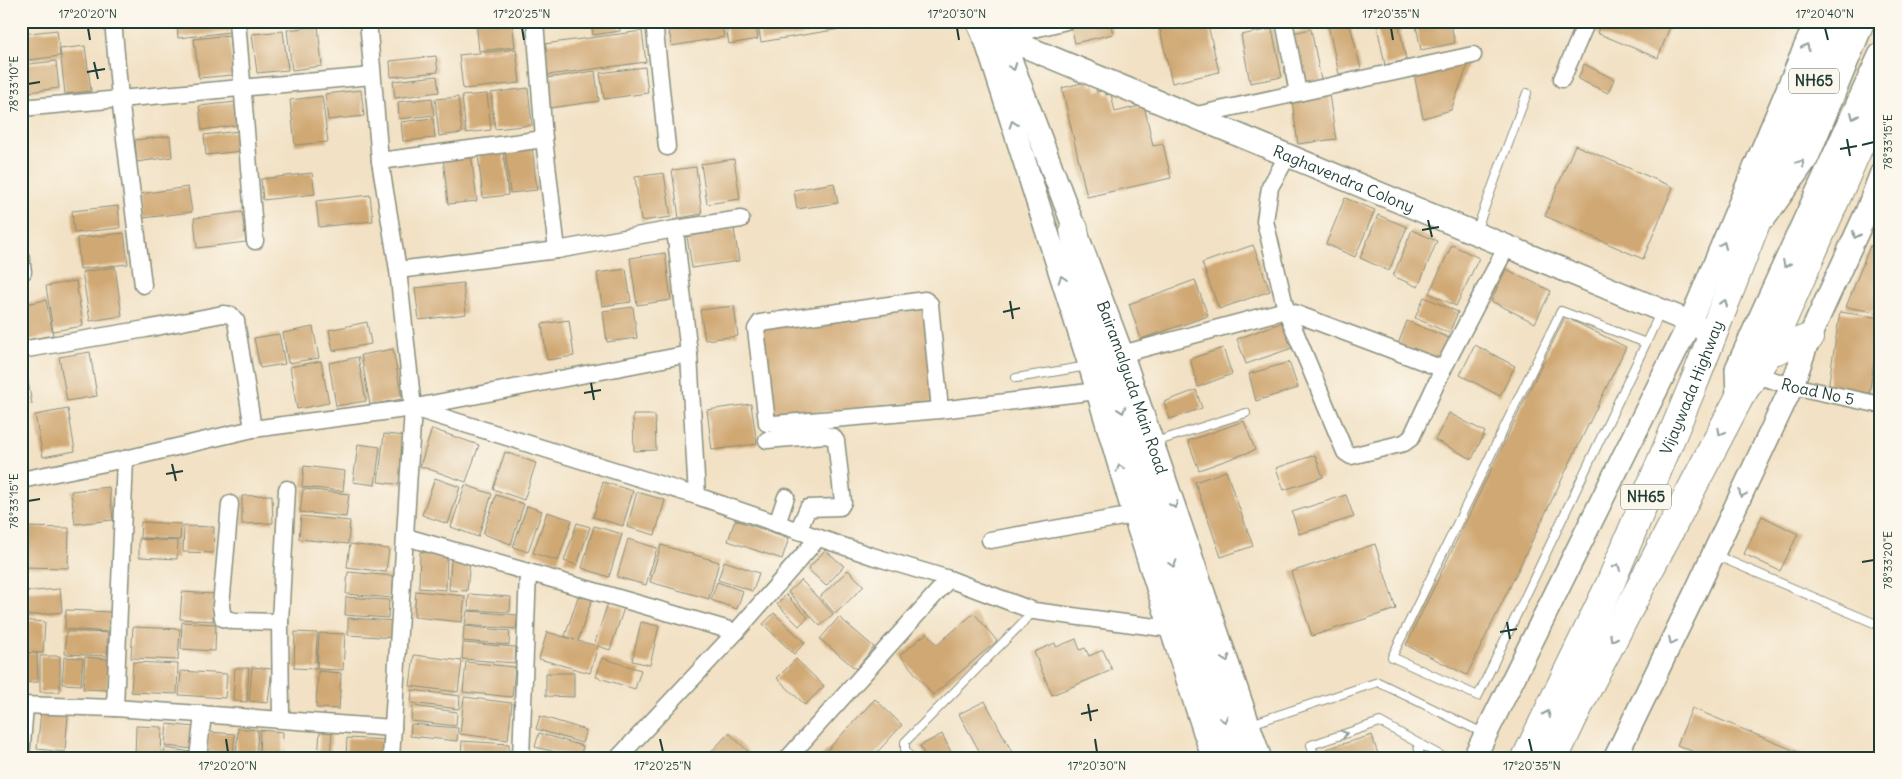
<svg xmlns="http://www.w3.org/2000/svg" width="1902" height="779" font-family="Delius,sans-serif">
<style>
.building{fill:#d0a873}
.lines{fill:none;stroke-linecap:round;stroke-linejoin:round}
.lane-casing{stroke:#888f7c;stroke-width:10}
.street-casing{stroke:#888f7c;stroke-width:19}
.secondary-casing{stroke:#888f7c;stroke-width:25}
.primary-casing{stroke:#888f7c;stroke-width:28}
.highway-casing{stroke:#888f7c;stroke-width:30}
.lane{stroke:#fff;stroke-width:8}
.street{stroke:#fff;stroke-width:16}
.secondary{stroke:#fff;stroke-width:22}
.primary{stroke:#fff;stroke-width:25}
.highway{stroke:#fff;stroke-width:28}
.oneway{stroke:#8f9e9a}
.ticks{fill:none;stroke:#1f3d34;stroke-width:2}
.labels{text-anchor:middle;stroke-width:5;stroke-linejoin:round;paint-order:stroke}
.shield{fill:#fbf7ec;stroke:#61756b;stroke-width:1}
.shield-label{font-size:15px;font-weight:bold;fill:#1f3d34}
.street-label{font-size:16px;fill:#1f3d34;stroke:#fbf7ec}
.neatline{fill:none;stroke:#1f3d34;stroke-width:2}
.ticks-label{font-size:12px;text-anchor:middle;fill:#1f3d34}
</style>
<rect width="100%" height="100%" fill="#fbf7ec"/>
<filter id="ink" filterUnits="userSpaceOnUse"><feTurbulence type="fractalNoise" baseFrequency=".02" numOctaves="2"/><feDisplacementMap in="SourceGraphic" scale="10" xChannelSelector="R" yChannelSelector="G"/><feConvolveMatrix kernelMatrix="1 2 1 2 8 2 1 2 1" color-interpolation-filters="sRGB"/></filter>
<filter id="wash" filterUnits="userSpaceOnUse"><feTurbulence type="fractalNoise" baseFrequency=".0096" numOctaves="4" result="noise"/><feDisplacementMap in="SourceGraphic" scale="20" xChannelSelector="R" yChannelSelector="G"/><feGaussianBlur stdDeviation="1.12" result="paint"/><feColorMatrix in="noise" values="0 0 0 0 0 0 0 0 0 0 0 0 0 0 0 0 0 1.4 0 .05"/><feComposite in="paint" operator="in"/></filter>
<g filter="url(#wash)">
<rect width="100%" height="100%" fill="#f2e1c4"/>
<g id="blocks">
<!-- building -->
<path class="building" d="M177,21H228L230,32L178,38Z
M476,21H512L515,47L479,51Z
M591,21H618L620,31L593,35Z
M667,21H721L724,37L672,46Z
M751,21H755L758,39L729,44L726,26Z
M757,21H851L852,27L761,42Z
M1070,21H1110L1113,34L1075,43Z
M1158,21H1207L1219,72L1172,83Z
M1343,21H1349L1361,69L1339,74L1328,25Z
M1376,21H1398L1406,60L1385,65Z
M1415,21H1450L1455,43L1421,50Z
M1602,21H1672L1658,58L1597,33Z
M318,26L322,66L292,70L287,30Z
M1272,29L1282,77L1250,83L1241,35Z
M1311,29L1321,80L1301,84L1293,33Z
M57,30L60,56L21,61V34Z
M283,31L288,70L257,73L252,34Z
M642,31L646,62L548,75L544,44Z
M229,35L233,75L199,78L194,39Z
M85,46L91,91L65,94L60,49Z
M516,49L520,83L463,89L459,55Z
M436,56L438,72L391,77L390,61Z
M56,61L59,88L21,93V65Z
M1469,62L1451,110L1423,118L1414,74Z
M1584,64L1614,79L1608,93L1578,79Z
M645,67L648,93L604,99L600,73Z
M595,71L599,101L550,108L546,78Z
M437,76L439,92L395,98L393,81Z
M1089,81L1090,86L1095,85L1097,92L1105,90L1106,95L1111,94L1115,112L1144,105L1153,146L1163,144L1171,178L1087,197L1062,88Z
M528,88L532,125L495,129L491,93Z
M361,90L364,116L328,120L325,94Z
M487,94L491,130L466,133L462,96Z
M1329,95L1336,139L1298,144L1292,101Z
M322,96L328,142L295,145L290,100Z
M458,97L462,133L439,136L435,99Z
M432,98L434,115L399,119L398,102Z
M236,102L238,125L202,130L199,106Z
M433,118L435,138L403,141L401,122Z
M239,131L242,151L206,155L204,135Z
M170,136L172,157L137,162L135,140Z
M1575,145L1673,187L1643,259L1545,216Z
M532,146L537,190L510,193L505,149Z
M503,151L508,195L483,198L478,155Z
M471,153L477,201L448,204L443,157Z
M734,159L740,199L707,204L701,164Z
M696,167L702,214L679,218L672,170Z
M312,173L315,194L263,200L261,179Z
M664,173L671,217L641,221L635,177Z
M834,183L838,203L797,209L794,190Z
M188,187L192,212L143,218L140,194Z
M370,195L373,221L319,227L316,201Z
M1345,198L1375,210L1355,257L1326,244Z
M118,206L120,228L74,233L72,211Z
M242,212L246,242L197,248L194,218Z
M1378,215L1407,227L1389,271L1360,258Z
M734,229L739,261L692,268L687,236Z
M1412,230L1437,241L1418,287L1393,276Z
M124,233L128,264L80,269L77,238Z
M1253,245L1270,291L1219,309L1202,263Z
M1452,245L1479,258L1456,306L1429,293Z
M1870,246L1881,249V313L1846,307Z
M665,253L671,300L637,305L630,258Z
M115,267L122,316L90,321L82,272Z
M626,269L631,302L602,306L597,273Z
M1506,269L1551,291L1535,323L1491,301Z
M1195,280L1208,316L1141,339L1129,304Z
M76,281L83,326L53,331L46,286Z
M463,283L466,314L419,320L415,288Z
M1424,297L1458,312L1449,333L1415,318Z
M46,300L53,335L22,341L21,305Z
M734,306L738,336L705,340L700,310Z
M633,307L637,338L607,342L603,311Z
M928,308L937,401L769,417L761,328Z
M1840,312L1881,318L1869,395L1828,388Z
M1565,317L1626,347L1467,675L1406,645Z
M569,320L574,356L547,360L542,324Z
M1407,321L1449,338L1440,361L1398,344Z
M367,322L371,344L333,351L329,330Z
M1283,322L1292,348L1246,364L1237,339Z
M313,327L319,358L288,363L283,333Z
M279,334L285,364L260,368L254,338Z
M1475,345L1515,366L1500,396L1460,375Z
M1223,348L1232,374L1198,387L1190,359Z
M393,349L402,399L370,405L361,355Z
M90,352L97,396L67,401L59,357Z
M358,357L366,401L336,406L329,363Z
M21,359H24L32,404L21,406Z
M321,361L329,403L297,409L290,367Z
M1289,362L1298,388L1256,401L1249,374Z
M1196,390L1202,408L1170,419L1164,402Z
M751,404L757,444L712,450L707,410Z
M68,409L75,451L43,457L35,415Z
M1449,413L1485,432L1472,459L1435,440Z
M633,415H655L656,450L634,451Z
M1244,421L1255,450L1199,470L1188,441Z
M432,429L479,445L466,482L420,466Z
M384,434L408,436L402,485L378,482Z
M358,444L380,447L375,485L353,482Z
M505,452L536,463L524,500L493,489Z
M1315,455L1323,477L1284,490L1276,468Z
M304,466L345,471L343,491L302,487Z
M1226,471L1253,546L1221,557L1195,482Z
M435,478L460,487L448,524L422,515Z
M603,482L633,491L623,526L593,517Z
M465,485L492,494L478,537L451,527Z
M109,487L113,520L75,524L71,491Z
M303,489L349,494L346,517L300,512Z
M637,492L665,500L655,535L627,527Z
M272,495L273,523L242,524V496Z
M496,495L524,504L511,544L483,534Z
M1346,495L1354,517L1299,534L1292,512Z
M527,506L542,511L528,552L513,547Z
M547,512L572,520L558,561L533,553Z
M301,516L350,521L348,544L299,539Z
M1762,516L1798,534L1780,571L1744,554Z
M735,520L789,538L782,559L728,541Z
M141,522L181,524L180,540L140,538Z
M577,523L590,527L577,565L564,561Z
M184,526L214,527L213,553L183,552Z
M594,526L622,534L609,577L582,568Z
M23,527L69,528L68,568L22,567Z
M139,539L178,541L177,559L139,557Z
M628,539L657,548L646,585L617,577Z
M350,544L389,549L386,572L347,567Z
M1375,544L1396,609L1312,636L1291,572Z
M661,545L719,562L709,599L650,582Z
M825,550L844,566L826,586L808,569Z
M420,552L447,553L446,590L419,588Z
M451,559L470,560L467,591L449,590Z
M724,561L759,573L753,591L718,580Z
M848,570L864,586L835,614L820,597Z
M348,572L394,576L392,598L346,594Z
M801,580L833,614L820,626L788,592Z
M717,582L743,591L737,609L711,600Z
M60,589L62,612L22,616L21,592Z
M416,591L465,596L462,622L414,617Z
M182,592L214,594L213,621L180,619Z
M469,594L511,597L510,612L468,610Z
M579,594L592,599L578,641L594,645L608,603L624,608L610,650L598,646L590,673L539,659L547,632L575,640L565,636Z
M786,595L808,617L799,626L777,604Z
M346,597L389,600L388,618L345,615Z
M66,610L111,612L110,632L65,629Z
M467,611L518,615L516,629L465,625Z
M774,613L805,643L794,654L763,624Z
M974,613L997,641L933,695L900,655L927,633L937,645Z
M839,617L874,647L856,669L820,639Z
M348,618L396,621L395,638L348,635Z
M21,620L45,622L43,653L21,652Z
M182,622L216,624L215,651L181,649Z
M641,622L659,626L650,665L632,661Z
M464,626L510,631L509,645L463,641Z
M133,627L180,629L178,660L131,658Z
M66,631L108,633L107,656L65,654Z
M295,632L317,633L316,669L294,668Z
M319,633L345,634L343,670L317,669Z
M1076,639L1080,650L1085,648L1089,656L1103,650L1112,670L1052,695L1034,652L1055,643L1056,647Z
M463,643L516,647L515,663L462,659Z
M21,653H37L38,682L21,683Z
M414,655L462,661L458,692L410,686Z
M40,656H60V692H40Z
M64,657L83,658L81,685L62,684Z
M85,657L109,659L107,690L83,689Z
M602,658L641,670L635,689L596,677Z
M796,659L824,686L805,705L777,678Z
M133,662L178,664L177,694L131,692Z
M466,662L515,667L512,697L463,692Z
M252,667L272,669L268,703L249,701Z
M235,668H249L247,702L233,701Z
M181,671L227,674L225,698L179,695Z
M318,671L341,673L339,709L316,708Z
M546,673H574V697L546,696Z
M412,690L460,696L459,709L411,703Z
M464,697L512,703L508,740L460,734Z
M875,699L902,725L872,758H820Z
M985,701L1015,758H983L959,714Z
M413,706L457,712L456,726L411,721Z
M1692,708L1812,758H1708L1677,745Z
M41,712L68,715L65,752L37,749Z
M540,716L586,730L582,743L536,729Z
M167,724L195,727L193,749L165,746Z
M411,724L458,728L457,741L410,736Z
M136,726L162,727L161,758H135Z
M238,728L258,730L256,758H236Z
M260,730L283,732L282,758H259Z
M320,731L332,732L330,758H318Z
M209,732L235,734L233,754L207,752Z
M539,733L583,746L580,758L535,747Z
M729,733L755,758H709L707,756Z
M942,734L954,758H926L920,746Z
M1372,735L1379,758H1329L1326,749Z
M347,738L387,740L386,758H346Z
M462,741L509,744V758H461Z
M165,748L191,752L190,758H163Z"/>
</g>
</g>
<g filter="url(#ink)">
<use href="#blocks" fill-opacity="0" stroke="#888f7c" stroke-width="1"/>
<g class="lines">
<defs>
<path id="lane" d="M1476,231L1527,93
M1561,311L1646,343L1478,696L1392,657Z
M1646,343L1660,313
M1016,378L1088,366
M1155,442L1246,413
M1715,555L1881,626
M1251,724L1378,682L1483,733
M1418,744L1420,758
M910,758L905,749V742L1034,611
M1315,758L1311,745L1380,722L1445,758"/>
<g id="street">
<path d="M113,21L120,98L143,285"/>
<path d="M237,21L255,241"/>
<path d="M368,21L380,161L398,270L413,408L391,758"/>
<path d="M535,21L544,139L557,250"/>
<path d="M654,21L667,147"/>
<path d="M1284,21L1298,93"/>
<path d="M1002,37L1066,21"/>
<path d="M1562,79L1587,21"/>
<path d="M21,108L372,76"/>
<path d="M1192,116L1473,55"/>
<path d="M1288,155L1270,187L1265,221L1286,310L1345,452L1351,456L1404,443L1411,438L1443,369"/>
<path d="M380,161L544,139"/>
<path d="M675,229L689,354L697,496"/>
<path d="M21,259L23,272"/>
<path d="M398,270L557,250L675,229L741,219"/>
<path d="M21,350L146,329L223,314L231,315L236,321L253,429"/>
<path d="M1122,354L1286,310L1443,369L1507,246"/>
<path id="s1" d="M1755,375L1792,386L1881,405"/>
<path d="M416,407L689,354"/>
<path d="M940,410L930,304L925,300L760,323L756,329L767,423L774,424L940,410L1097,391"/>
<path d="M767,440L825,435L833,437L836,441L843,502L840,507L808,508L798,531"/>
<path d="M21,480L125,459L253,429L413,408L697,496L872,556L949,579"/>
<path d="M230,504L221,606L223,618L234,621L280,622"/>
<path d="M777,524L786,497"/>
<path d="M406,537L528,572"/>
<path d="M990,540L1134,515"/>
<path d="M21,705L115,708L393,728"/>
<path d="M115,708L125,459"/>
<path d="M281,719L280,622L287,489"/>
<path d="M21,757L25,705"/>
<path d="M198,758L203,714"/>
<path d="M521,758L528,572L736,632"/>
<path d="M618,758L736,632L818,538"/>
<path d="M788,758L949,579L1034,611L1171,629"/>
</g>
<g id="secondary">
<path d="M977,21L986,41L1090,366L1134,515L1213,758"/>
<path id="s2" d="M996,21L1122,354L1260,758"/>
<path id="s3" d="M1002,37L1680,318L1702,329"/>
<path d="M1474,758L1690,322L1816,21"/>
<path d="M1615,758L1696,591L1792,386L1809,338L1867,211L1881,174"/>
</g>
<path id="primary" d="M1765,215L1806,157L1862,21
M1739,398L1738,369L1881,56"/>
<g id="highway">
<path d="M1074,229L1085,301L1142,469L1237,758"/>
<path d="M1768,353L1809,338"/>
<path id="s4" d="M1526,758L1610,584L1696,378L1788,140L1839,21"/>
<path d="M1554,758L1584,695L1739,398L1768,353L1881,96"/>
</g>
</defs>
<!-- lane casing -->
<use href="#lane" class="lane-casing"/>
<!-- street casing -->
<use href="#street" class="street-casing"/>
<!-- secondary casing -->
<use href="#secondary" class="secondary-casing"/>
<!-- primary casing -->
<use href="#primary" class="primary-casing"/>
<!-- highway casing -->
<use href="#highway" class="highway-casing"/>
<!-- lane -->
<use href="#lane" class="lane"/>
<!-- street -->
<use href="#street" class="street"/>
<!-- secondary -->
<use href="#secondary" class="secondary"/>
<!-- primary -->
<use href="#primary" class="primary"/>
<!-- highway -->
<use href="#highway" class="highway"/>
</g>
<!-- one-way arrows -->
<defs><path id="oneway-chevron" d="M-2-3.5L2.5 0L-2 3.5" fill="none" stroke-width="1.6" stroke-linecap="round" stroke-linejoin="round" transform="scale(1.25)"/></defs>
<g class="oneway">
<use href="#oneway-chevron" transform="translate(1806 47) rotate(-67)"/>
<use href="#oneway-chevron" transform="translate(1013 67) rotate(69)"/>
<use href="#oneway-chevron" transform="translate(1854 116) rotate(114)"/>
<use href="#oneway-chevron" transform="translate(1013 124) rotate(-108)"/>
<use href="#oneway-chevron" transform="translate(1801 163) rotate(-56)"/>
<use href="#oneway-chevron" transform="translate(1856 235) rotate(114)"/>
<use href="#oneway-chevron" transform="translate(1723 245) rotate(-67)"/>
<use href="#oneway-chevron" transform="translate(1786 264) rotate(115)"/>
<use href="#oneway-chevron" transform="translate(1062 279) rotate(-108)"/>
<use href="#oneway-chevron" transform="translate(1724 303) rotate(-67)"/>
<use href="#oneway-chevron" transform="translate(1122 410) rotate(71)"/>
<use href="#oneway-chevron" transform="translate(1721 432) rotate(118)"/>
<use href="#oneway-chevron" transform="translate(1120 468) rotate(-107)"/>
<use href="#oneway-chevron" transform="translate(1742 494) rotate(115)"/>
<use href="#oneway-chevron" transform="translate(1174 505) rotate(71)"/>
<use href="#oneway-chevron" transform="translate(1173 564) rotate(72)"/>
<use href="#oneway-chevron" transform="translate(1617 567) rotate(-67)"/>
<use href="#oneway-chevron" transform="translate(1613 638) rotate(117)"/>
<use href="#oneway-chevron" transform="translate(1672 641) rotate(116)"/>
<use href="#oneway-chevron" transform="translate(1226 659) rotate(71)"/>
<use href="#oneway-chevron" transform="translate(1547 714) rotate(-66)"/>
<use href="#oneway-chevron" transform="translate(1224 719) rotate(72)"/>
<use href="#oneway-chevron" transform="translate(1344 734) rotate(-18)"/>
</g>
</g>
<!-- ticks -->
<path class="ticks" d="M88,28L90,40M522,28L524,40M957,28L959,40M1391,28L1393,40M1825,28L1828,40M94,62L98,79M87,72L105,69M28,84L40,82M1847,139L1850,156M1862,145L1874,142M1840,149L1857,146M1428,220L1432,237M1422,230L1439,227M1010,301L1013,319M1003,312L1020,308M591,383L594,400M584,393L601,390M172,464L176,481M166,474L183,471M28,501L40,499M1862,562L1874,560M1507,622L1510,639M1500,632L1517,629M1088,704L1091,721M1081,714L1098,710M226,739L228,752M660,739L663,752M1095,739L1097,752M1529,739L1532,752"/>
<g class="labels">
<!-- shield labels -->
<g class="shield">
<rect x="1789" y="68.5" width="50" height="25" rx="4"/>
<rect x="1621" y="484.5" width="50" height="25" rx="4"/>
</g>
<g class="shield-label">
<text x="1814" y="86">NH65</text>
<text x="1646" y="502">NH65</text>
</g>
<!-- street labels -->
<g class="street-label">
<text dy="6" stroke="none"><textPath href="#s3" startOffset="370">Raghavendra Colony</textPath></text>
<text dy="6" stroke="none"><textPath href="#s4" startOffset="406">Vijaywada Highway</textPath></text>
<text dy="6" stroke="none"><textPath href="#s2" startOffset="391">Bairamalguda Main Road</textPath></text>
<text dy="6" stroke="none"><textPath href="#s1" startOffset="65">Road No 5</textPath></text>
</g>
</g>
<!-- margin -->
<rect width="1902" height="779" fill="none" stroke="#fbf7ec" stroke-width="55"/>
<rect x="28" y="28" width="1846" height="724" class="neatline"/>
<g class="ticks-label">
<text x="88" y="18">17°20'20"N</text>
<text x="522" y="18">17°20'25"N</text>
<text x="957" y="18">17°20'30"N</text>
<text x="1391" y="18">17°20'35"N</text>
<text x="1825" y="18">17°20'40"N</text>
<text transform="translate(14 84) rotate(-90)" y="4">78°33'10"E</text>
<text transform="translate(1888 142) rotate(-90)" y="4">78°33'15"E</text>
<text transform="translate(14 501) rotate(-90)" y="4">78°33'15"E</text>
<text transform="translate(1888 560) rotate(-90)" y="4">78°33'20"E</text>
<text x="228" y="770">17°20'20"N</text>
<text x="663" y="770">17°20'25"N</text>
<text x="1097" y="770">17°20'30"N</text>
<text x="1532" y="770">17°20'35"N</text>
</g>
</svg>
